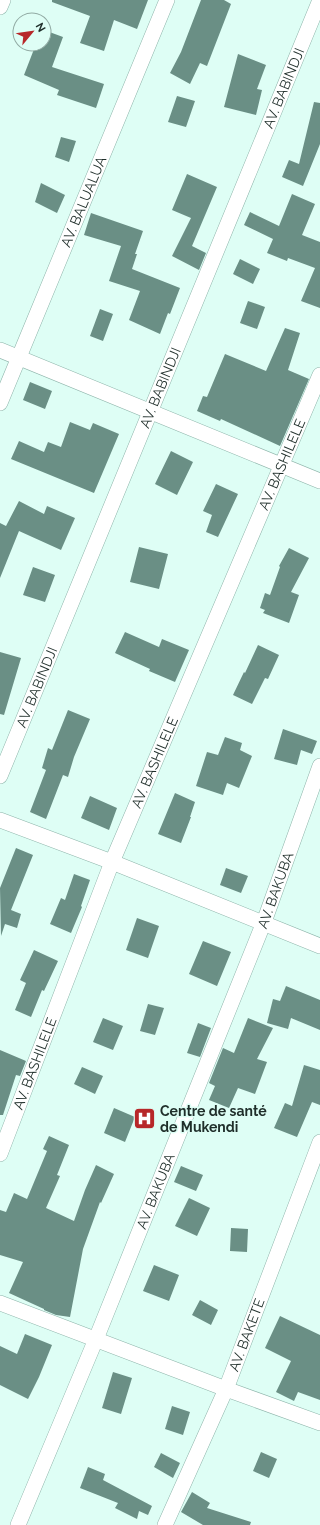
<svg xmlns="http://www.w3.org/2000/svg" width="320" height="1525" font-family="Raleway,sans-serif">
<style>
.building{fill:#6a8f85}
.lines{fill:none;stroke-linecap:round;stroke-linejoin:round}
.minor-casing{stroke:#8fb5ab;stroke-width:16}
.minor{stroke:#fff;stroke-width:15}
.labels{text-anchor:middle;stroke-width:3;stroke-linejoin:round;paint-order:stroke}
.street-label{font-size:14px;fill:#1f2e2a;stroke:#defef5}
.poi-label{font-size:14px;font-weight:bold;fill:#1f2e2a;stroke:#defef5;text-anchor:start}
</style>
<rect width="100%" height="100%" fill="#defef5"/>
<!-- building -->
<path class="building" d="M52,0H148L137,29L114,20L104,51L80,43L90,16L52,2Z
M201,0H224L231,4L207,66L200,63L190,84L170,73L181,52Z
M44,30L63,37L52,67L104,84L96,108L57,95L59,90L24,75L36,44H44Z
M238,54L266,65L257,89L262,90L256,115L224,107Z
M177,96L195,101L186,127L168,122Z
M314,102L320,103V144L303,186L282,177L289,160L299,164Z
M61,137L76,141L69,162L55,157Z
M187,174L217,187L192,246L206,253L199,270L172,256L191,218L172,210Z
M41,183L65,195L57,213L35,202Z
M292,194L315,204L302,235L320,242V308L301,301L315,268L288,258L287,261L267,253L273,239L244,225L250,212L279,226Z
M91,213L143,231L135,254H137L132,269L180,288L170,314L168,313L160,334L129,320L140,291L109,281L121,246L84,235Z
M240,259L260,269L253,284L233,274Z
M248,301L265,307L257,329L240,323Z
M100,309L113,314L103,341L90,336Z
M285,328L300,333L288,370L309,379L280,446L221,419L220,421L197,411L203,396L207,397L225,354L266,371Z
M30,382L52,391L45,409L23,400Z
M70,422L90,430L93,423L119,434L94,493L11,459L19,441L44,452L48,442L61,447Z
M171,451L193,462L177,495L155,484Z
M216,484L238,494L218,537L206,532L212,515L203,511Z
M19,501L44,514L47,506L75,518L61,550L19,531L0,578V523L6,526Z
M139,547L168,554L159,589L130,582Z
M289,548L309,558L291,592L299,595L289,623L263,613L265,610L260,608L265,593L270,595L280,567L279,566Z
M33,567L55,575L45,602L23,595Z
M125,632L159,647L162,639L189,650L175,682L149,671L150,669L115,653Z
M258,645L279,655L268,679L265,678L252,704L233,695L244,672L245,673Z
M0,652L21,658L4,715L0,714Z
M68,710L90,719L74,757L68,777L63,775L46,819L30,812L46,770L42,768L48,748L52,750Z
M283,729L317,741L312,754L301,750L297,765L274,759Z
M225,737L242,743L240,750L252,756L239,788L227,783L223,795L196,786L207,752L218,755Z
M175,793L195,802L190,817H191L181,843L158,834Z
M90,796L117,808L109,830L81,818Z
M16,848L33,855L11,910L21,914L17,928L5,924L1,936L0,888Z
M226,868L248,876L241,893L220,885Z
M74,874L90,880L81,906L82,907L71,933L50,924L61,898L65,900Z
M137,918L159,926L148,958L126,950Z
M203,941L231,952L217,986L189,974Z
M34,950L58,961L44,991L42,990L31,1017L15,1010L26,983L20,980Z
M286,986L320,1000V1030L291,1018L288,1029L267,1023L273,999L280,1001Z
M148,1004L164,1008L155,1035L140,1031Z
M103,1018L123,1026L113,1050L93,1042Z
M248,1018L273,1028L257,1059L267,1062L255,1094L238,1088L229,1108L209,1100L215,1086L209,1083L223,1048L234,1053Z
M198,1023L211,1028L200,1057L187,1053Z
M0,1050L26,1061L20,1076L16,1075L3,1115H0Z
M304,1065L320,1070V1105L312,1102L297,1137L274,1128L285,1103L292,1106Z
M82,1067L103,1076L95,1094L74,1084Z
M114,1108L135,1117L125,1142L104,1133Z
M49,1136L69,1145L57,1175L60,1176L46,1208L74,1221L85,1190L96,1165L114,1174L101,1203L100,1202L83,1249L70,1317L56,1315L44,1310V1309L9,1293L23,1262L0,1255V1210L6,1212L14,1193L27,1199L47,1151L43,1149Z
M181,1166L203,1175L196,1191L174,1182Z
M189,1198L210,1208L197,1236L175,1226Z
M231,1228L248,1229L247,1252L230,1251Z
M154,1265L179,1275L169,1301L143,1291Z
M200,1300L218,1310L211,1325L192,1315Z
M280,1316L320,1335V1400L298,1392L294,1401L276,1392L291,1361L265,1348Z
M25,1334L52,1345L39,1377L28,1399L0,1385V1346L17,1354Z
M113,1372L132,1378L121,1414L102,1408Z
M172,1406L190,1412L183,1435L165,1429Z
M261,1452L277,1459L269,1478L253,1471Z
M161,1453L180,1463L173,1478L154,1467Z
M88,1467L105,1474L103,1480L152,1506L148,1515L139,1511L137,1519L115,1508L118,1503L80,1488Z
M192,1492L210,1503L207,1508L251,1522L250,1525H203L181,1512Z"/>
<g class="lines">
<defs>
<g id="minor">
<path d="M0,7L3,0"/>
<path d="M0,350L320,481"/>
<path id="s1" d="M0,403L167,0"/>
<path id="s2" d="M0,776L320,0"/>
<path d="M0,820L112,862L320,946"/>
<path id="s3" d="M0,1154L112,862L320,375"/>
<path d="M0,1303L226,1389L320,1423"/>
<path id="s4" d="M18,1525L96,1339L264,922L320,766"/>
<path id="s5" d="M165,1525L226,1389L320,1142"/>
</g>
</defs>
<!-- minor casing -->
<use href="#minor" class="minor-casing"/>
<!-- minor -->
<use href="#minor" class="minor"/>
</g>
<!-- icons -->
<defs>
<symbol id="hospital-square" viewBox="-11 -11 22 22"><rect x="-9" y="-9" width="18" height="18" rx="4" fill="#b72729" stroke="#defef5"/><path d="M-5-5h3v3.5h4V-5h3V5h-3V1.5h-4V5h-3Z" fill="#fff"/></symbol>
</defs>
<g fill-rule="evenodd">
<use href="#hospital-square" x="132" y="1106" width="25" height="25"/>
</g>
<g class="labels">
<!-- street labels -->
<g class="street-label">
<text dy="5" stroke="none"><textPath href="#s2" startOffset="744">AV. BABINDJI</textPath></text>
<text dy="5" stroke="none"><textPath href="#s1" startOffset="218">AV. BALUALUA</textPath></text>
<text dy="5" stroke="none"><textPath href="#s2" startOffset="420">AV. BABINDJI</textPath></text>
<text dy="5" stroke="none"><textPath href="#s3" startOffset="745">AV. BASHILELE</textPath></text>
<text dy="5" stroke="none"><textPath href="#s2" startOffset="96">AV. BABINDJI</textPath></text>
<text dy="5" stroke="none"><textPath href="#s3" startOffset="421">AV. BASHILELE</textPath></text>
<text dy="5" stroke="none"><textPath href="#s4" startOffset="685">AV. BAKUBA</textPath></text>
<text dy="5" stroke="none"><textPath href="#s3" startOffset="97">AV. BASHILELE</textPath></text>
<text dy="5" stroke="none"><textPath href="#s4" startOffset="361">AV. BAKUBA</textPath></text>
<text dy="5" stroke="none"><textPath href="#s5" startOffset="207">AV. BAKETE</textPath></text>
</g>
<!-- poi labels -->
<g class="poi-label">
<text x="160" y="1116">Centre de santé<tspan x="160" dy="16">de Mukendi</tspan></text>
</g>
</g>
<!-- north arrow -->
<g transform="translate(32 32) rotate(61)"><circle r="19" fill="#defef5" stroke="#92aba4"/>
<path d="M0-3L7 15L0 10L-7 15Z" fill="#b72729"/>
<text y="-6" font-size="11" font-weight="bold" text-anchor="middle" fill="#1f2e2a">N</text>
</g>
</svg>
